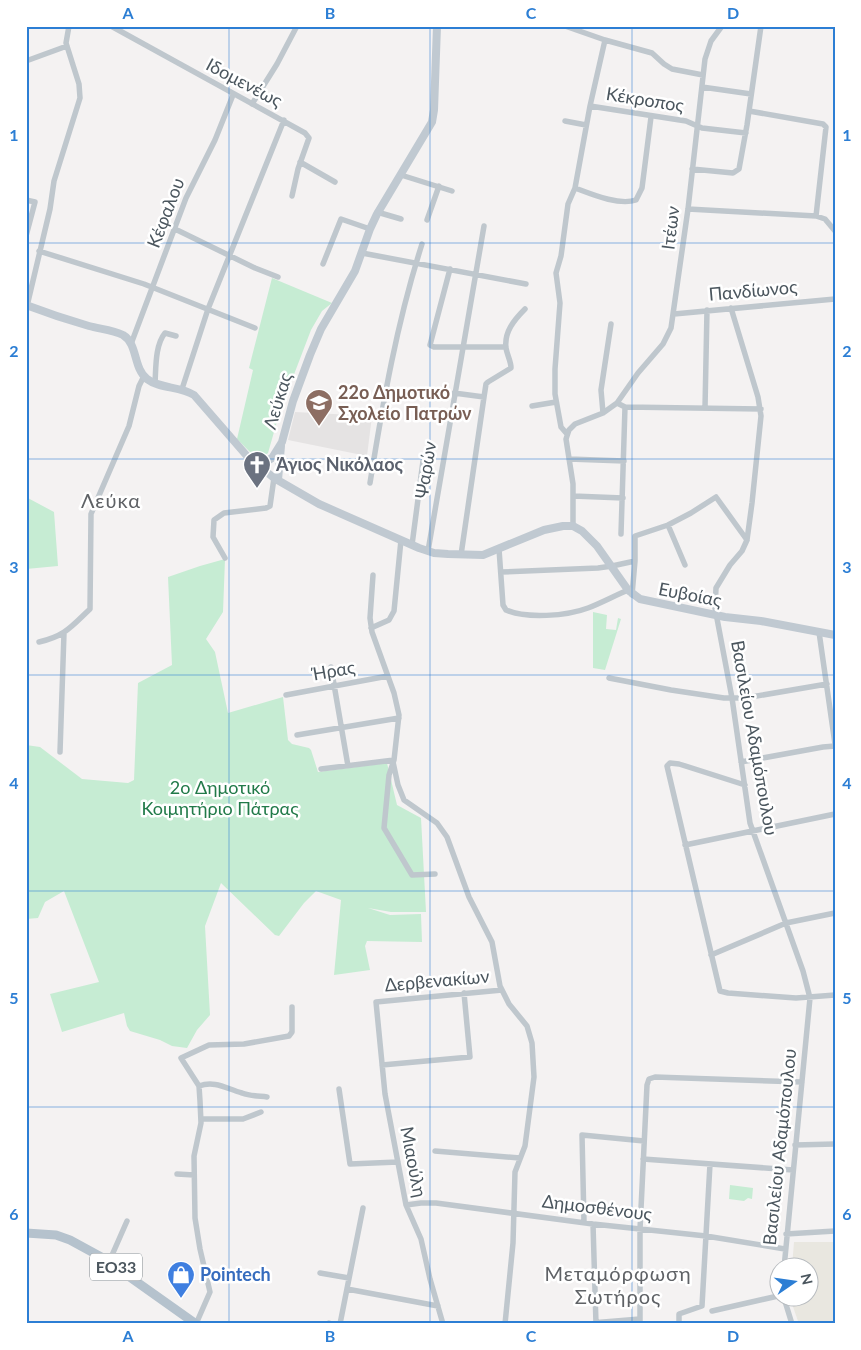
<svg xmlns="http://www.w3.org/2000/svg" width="861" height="1350" font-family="Lato,sans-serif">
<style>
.commercial{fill:#e9e7e0}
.education{fill:#e5e3e3}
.green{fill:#c6ecd3}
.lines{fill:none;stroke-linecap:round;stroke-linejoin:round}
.street{stroke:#bfc7cd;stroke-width:5.5}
.secondary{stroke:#c0c9d1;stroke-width:8}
.primary{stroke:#b5c2cd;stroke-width:9}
.grid{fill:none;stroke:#2c7ed4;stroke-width:1;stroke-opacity:0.55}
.labels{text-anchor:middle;stroke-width:5;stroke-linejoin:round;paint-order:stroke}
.shield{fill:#fff;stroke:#81898e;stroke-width:1}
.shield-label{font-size:16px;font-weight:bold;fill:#4b565e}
.street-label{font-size:18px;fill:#4b565e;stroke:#fff}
.education-label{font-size:18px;font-weight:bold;fill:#785e54;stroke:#fff;text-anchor:start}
.worship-label{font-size:18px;font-weight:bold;fill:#5b616d;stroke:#fff;text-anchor:start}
.park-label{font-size:18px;fill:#217a49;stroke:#fff}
.shop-label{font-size:18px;font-weight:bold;fill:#366cbe;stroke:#fff;text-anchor:start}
.quarter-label{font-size:20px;letter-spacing:1px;fill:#5f6266;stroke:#fff}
.neatline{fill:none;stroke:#2c7ed4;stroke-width:2}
.grid-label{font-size:16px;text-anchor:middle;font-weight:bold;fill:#2c7ed4}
</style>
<rect width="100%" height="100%" fill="#f4f2f2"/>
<!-- commercial -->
<path class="commercial" d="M794,1242H835V1324H799L790,1298H808V1268L792,1267Z"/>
<!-- education -->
<path class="education" d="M295,412L372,416L367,456L288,440Z"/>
<!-- green -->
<path class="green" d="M272,278L332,303L322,311L311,330L280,411L268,453L260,459L255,457L237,439L253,370L249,368Z
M26,497L54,512L58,566L26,569Z
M225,559L223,612L206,639L215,652L228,713L283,697L288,740L292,744L309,748L311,750L318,772L387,763L397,805L421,818L426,912H391L368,908L390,915L421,914L422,942L367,941L365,946L370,970L334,975L341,900L316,891L304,903L279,936L275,935L221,883L205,926L210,1015L197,1030L187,1048L172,1046L160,1040L130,1031L127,1026L124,1013L62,1032L50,994L99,982L64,891L45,902L38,918L26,919V745L40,747L82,779L128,783L134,780L138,683L172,665L168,577L200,566Z
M593,612L607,615L606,629L616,630L618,618L621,619L605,670L593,668Z
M730,1185L753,1188L752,1199L748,1198L744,1201L729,1199Z"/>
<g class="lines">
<!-- street -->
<path class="street" d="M111,26L305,133L309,138L298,169L292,196
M565,26L605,40L652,53L664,64L672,69L703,75
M26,61L67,46
M702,87L751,94
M252,104L277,64L297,26
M590,106L605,40
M749,111L823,124L826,127L816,216
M565,121L586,125
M300,162L335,182
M692,169L733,173L739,169L747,125L761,26
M401,175L452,191
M575,188C591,194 619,206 636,200L642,188L651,117
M26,200L35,202L26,236
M688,209L816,216L825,219L835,231
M377,212L401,219
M427,220L439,186
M175,229L255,268L278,277
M39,251L144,284L255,328
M362,253L526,284
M323,264L341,219L370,229
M450,269L430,345L434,347H506
M27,306L50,209L54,181L80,98L79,84L66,43L69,26
M731,308L758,397L761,416L752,503L747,540L742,551L730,565L716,588L715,608L732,698L750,823L803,971L810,998L784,1268
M674,314L835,299
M131,344L186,198L215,140L233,95
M155,383C156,368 155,345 165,333L176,336
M182,389L208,309L284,120
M454,393L484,397L461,555
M484,397L486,384L488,382L511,368C511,361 507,355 506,348C504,332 514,320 525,309
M617,403L625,407L761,409
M532,406L556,402
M705,408L707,310
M603,413L601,390L611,324
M567,434L561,427L555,394V369L560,303L556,273L561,256L568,204L575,188L590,106L686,121L702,128L746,133
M569,459L624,461
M370,483C383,402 397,322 422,244
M573,496L623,498
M668,525L685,565
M573,526V484L566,439L569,430L575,424L603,413L617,403L638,373L663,344L671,328L688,209L705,59L711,41L722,26
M621,534L625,407
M412,545L423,461
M499,549L503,605L506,610C526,619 567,616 588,608C601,603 614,596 628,590
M428,551L484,226
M225,558L213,537L214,520L224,513L266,508L270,506L274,478
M501,572L598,568L612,566L635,561V536L668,525L691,513L716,497L747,540
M373,575L370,618L372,632L394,693L399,715L394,760L389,775L384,828L412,875L435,874
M632,595L635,561
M371,628L389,620L394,611L401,540
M819,632L835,744
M39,642C65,636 71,627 90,609L91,514L129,426L139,386L144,376
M331,667L348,766
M609,678L671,690L724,698H745L827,684
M286,695L388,676
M297,735L399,718
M60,752L64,633
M393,762L398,785L404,800L437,823L447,837L469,897L492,942L500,986L509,1004L527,1026L532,1043L534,1077L525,1146L515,1172L513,1243L505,1324
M741,762L823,747L835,746
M321,769L394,760
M745,785L679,764L670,763L667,766L720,991L728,993L796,998L835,995
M685,845L835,814
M711,955L786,923L835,913
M382,1065L470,1057L464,993
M199,1086C215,1080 227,1089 242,1093C250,1096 259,1096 267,1097
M339,1089L350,1164L398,1162
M201,1119H243L261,1112
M795,1145L835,1144
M435,1151L520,1158
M643,1159L793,1170
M177,1174L194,1175
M406,1205L421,1203H436L593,1224L706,1236L785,1249
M584,1222L582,1135L644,1141
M593,1224L596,1324
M786,1234L835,1231
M109,1262L127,1221
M320,1273L349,1278
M347,1289L438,1306
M784,1298L792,1324
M712,1311L778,1296
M329,1323L332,1324
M196,1324L210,1292L200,1249L195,1218L194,1156L201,1123L200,1101L199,1086L181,1058L209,1045L244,1044L289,1036L292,1032V1007
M340,1324L363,1208
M443,1324L430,1279L421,1239L406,1205L385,1094L376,1002L502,990
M579,1324L640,1319
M640,1324V1229L647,1085L649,1079L655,1077L802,1082
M679,1324V1314L702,1306L710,1164"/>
<!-- secondary -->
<path class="secondary" d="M26,305C47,313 68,320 89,326C100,329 113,330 123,335C138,344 133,368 147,379C160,389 180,386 194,395L247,456L274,478L319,504L419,548L434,553L448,554L483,555L544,530L563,526H573L582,531L597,546L628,590L640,599L725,617L761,621L835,635
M259,466L272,458L282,442L293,401L310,355L321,329L355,271L370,229L377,214L432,122L434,110L437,26
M278,480L281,446"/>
<!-- primary -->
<path class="primary" d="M26,1233L56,1235L70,1240L103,1258L196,1324"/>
</g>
<!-- grid -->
<path class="grid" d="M229,26V1324M430,26V1324M632,26V1324M26,243H835M26,459H835M26,675H835M26,891H835M26,1107H835"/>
<!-- icons -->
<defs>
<symbol id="school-pin" viewBox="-11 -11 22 30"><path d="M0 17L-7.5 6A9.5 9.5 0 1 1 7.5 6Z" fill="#8d6e63" stroke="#fff"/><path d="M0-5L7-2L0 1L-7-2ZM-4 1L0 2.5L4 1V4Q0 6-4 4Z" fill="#fff"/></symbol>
<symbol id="church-pin" viewBox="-11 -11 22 30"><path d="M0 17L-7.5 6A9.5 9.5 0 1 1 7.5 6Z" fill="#6b7280" stroke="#fff"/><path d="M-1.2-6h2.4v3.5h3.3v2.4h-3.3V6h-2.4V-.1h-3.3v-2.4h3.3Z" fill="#fff"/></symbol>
<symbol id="shop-pin" viewBox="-11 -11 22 30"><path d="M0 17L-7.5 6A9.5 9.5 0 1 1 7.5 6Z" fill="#3f7fe0" stroke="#fff"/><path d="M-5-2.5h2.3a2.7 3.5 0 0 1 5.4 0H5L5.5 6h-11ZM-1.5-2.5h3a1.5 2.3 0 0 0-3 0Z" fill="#fff"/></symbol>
</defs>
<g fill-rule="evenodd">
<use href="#school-pin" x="303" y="387" width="32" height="43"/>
<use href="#church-pin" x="241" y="449" width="32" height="43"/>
<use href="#shop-pin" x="165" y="1259" width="32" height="43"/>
</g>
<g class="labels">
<!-- shield labels -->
<rect class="shield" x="90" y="1253.5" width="52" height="27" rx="4"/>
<g class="shield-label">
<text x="116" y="1273">ΕΟ33</text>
</g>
<!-- street labels -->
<g class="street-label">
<text transform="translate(244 83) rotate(28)" y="6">Ιδομενέως</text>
<text transform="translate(645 100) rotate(9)" y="6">Κέκροπος</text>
<text transform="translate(166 213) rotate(-69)" y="6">Κέφαλου</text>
<text transform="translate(671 228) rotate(-83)" y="6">Ιτέων</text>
<text transform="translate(753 291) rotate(-5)" y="6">Πανδίωνος</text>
<text transform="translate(278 401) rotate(-73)" y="6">Λεύκας</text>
<text transform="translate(426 470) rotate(-81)" y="6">Ψαρών</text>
<text transform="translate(690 595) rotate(11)" y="6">Ευβοίας</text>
<text transform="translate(334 671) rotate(-10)" y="6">Ήρας</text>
<text transform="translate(754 738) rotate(80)" y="6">Βασιλείου Αδαμόπουλου</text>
<text transform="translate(437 981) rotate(-5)" y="6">Δερβενακίων</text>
<text transform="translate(780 1147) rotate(-84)" y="6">Βασιλείου Αδαμόπουλου</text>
<text transform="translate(413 1162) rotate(79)" y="6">Μιαούλη</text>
<text transform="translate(597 1208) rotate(7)" y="6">Δημοσθένους</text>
</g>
<!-- education labels -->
<g class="education-label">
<text x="338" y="399">22ο Δημοτικό<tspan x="338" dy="21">Σχολείο Πατρών</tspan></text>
</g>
<!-- worship labels -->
<g class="worship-label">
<text x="276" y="471">Άγιος Νικόλαος</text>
</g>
<!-- park labels -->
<g class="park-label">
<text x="220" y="794">2o Δημοτικό<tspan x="220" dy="21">Κοιμητήριο Πάτρας</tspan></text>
</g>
<!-- shop labels -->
<g class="shop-label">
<text x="200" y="1281">Pointech</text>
</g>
<!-- quarter labels -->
<g class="quarter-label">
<text x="111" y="508">Λεύκα</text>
<text x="618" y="1281">Μεταμόρφωση<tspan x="618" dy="23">Σωτήρος</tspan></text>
</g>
</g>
<!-- border -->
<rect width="861" height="1350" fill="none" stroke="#ffffff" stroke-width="55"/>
<!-- north arrow -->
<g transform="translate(794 1282) rotate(77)"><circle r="24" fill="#ffffff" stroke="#b7bbbf"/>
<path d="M0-4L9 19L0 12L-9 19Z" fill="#2c7ed4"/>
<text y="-8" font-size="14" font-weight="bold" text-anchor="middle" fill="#4b565e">N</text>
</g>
<rect x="28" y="28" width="806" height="1294" class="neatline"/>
<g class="grid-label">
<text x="128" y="19">A</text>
<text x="330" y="19">B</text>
<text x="531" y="19">C</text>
<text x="733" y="19">D</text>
<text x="14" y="141">1</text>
<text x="847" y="141">1</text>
<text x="14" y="357">2</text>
<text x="847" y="357">2</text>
<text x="14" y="573">3</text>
<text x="847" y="573">3</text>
<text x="14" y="789">4</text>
<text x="847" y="789">4</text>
<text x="14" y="1004">5</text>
<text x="847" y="1004">5</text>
<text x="14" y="1220">6</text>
<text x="847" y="1220">6</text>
<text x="128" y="1342">A</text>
<text x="330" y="1342">B</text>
<text x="531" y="1342">C</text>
<text x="733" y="1342">D</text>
</g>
</svg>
